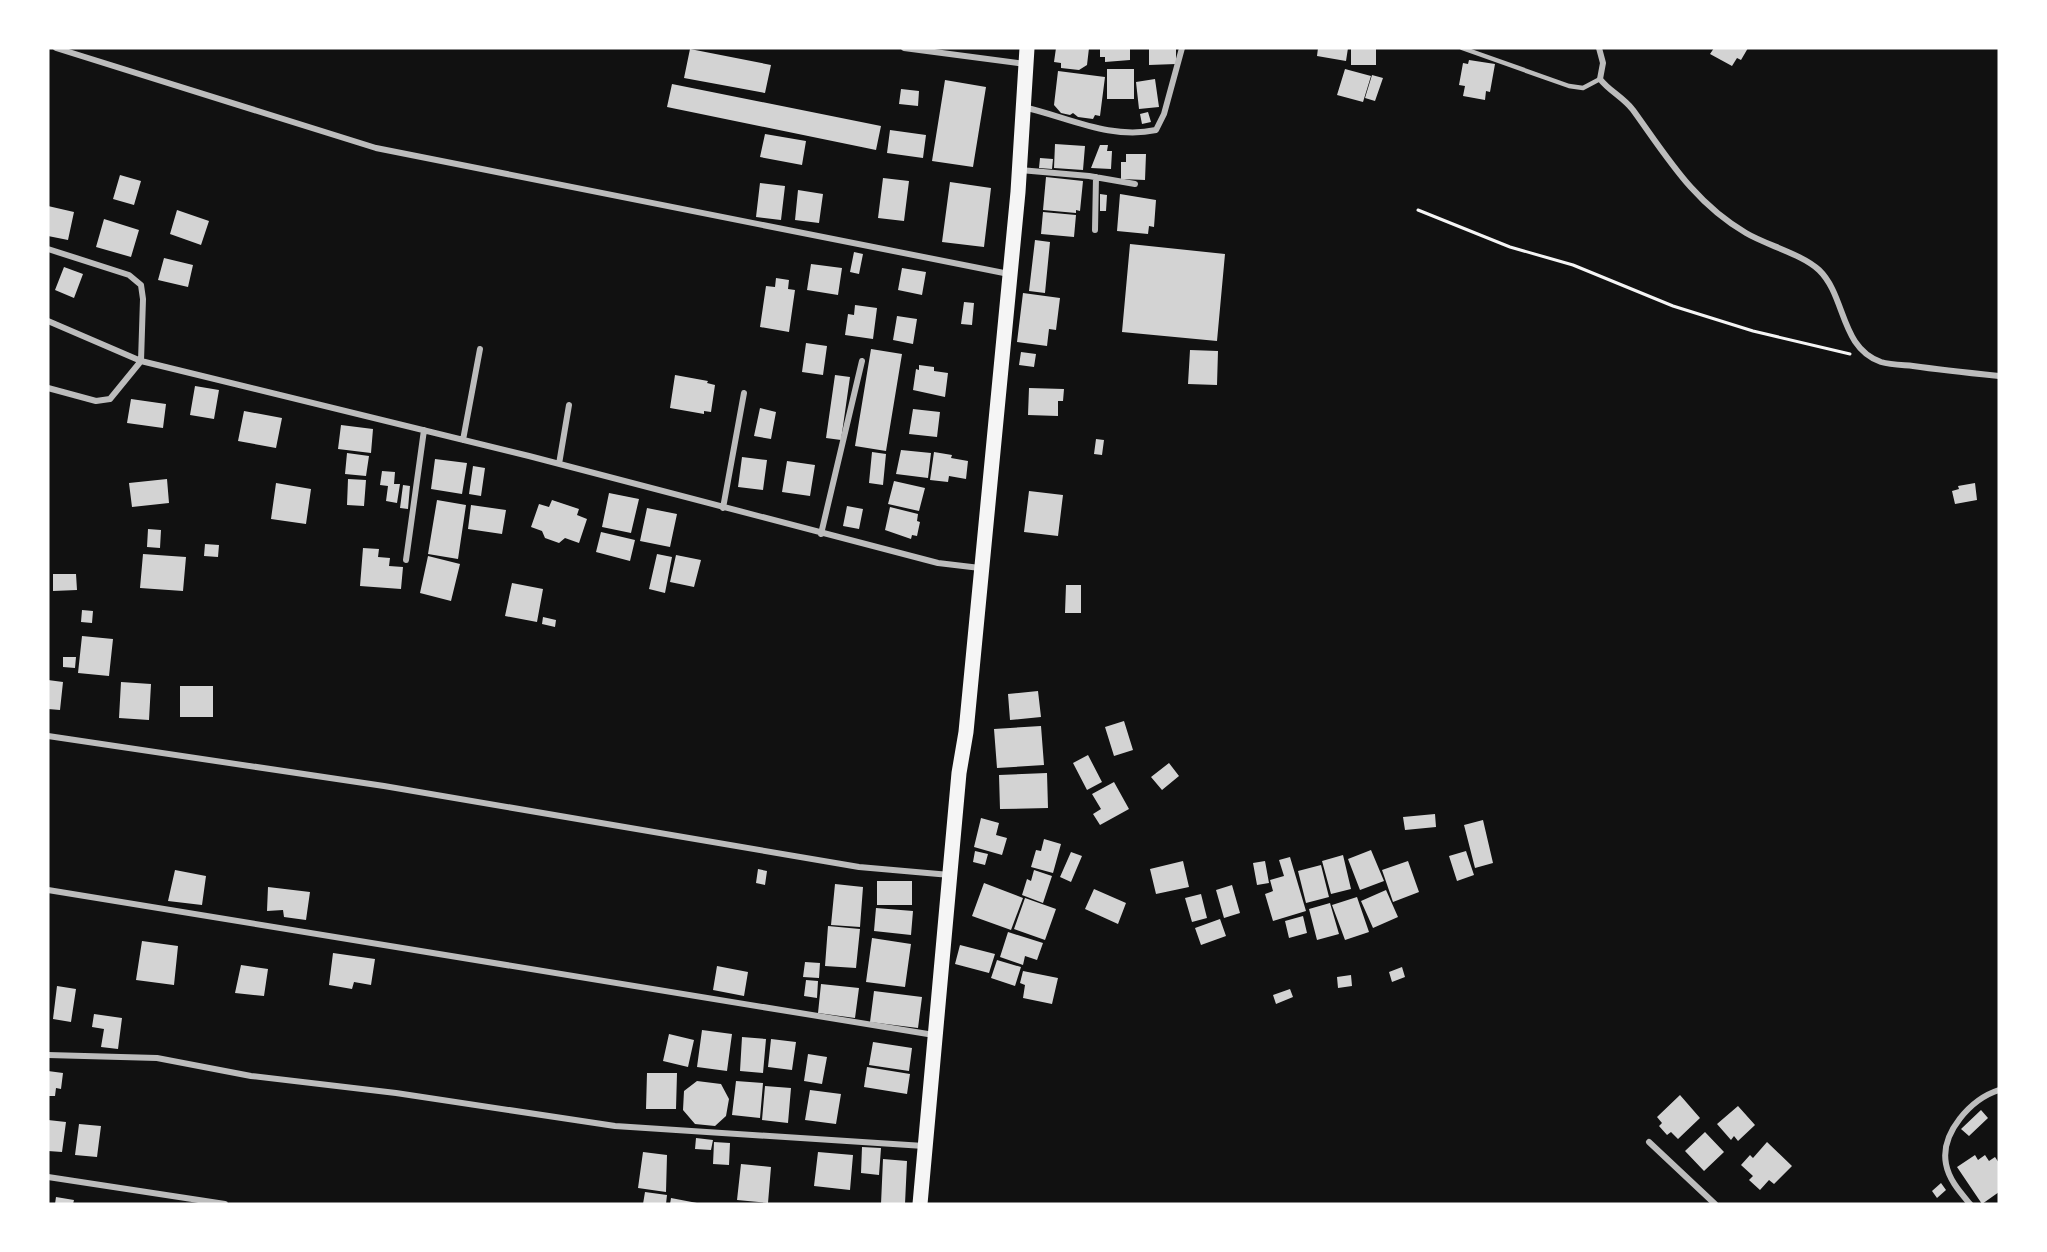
<svg xmlns="http://www.w3.org/2000/svg" width="2047" height="1252" font-family="'Golos Text',sans-serif">
<style>
.building{fill:#d3d3d3}
.lines{fill:none;stroke-linecap:round;stroke-linejoin:round}
.path{stroke:#f5f5f5;stroke-width:3}
.service{stroke:#bcbcbc;stroke-width:4.5}
.minor{stroke:#bcbcbc;stroke-width:6}
.primary{stroke:#f5f5f5;stroke-width:15}
</style>
<rect width="100%" height="100%" fill="#111"/>
<!-- building -->
<path class="building" d="M1056,48H1089L1087,65L1079,70L1061,68V63L1054,62Z
M1100,48H1130V60L1105,62V57H1100Z
M1149,48H1176V64L1149,65Z
M1318,48H1348L1346,61L1317,56Z
M1351,48H1376V65H1351Z
M1714,48H1748L1741,60L1737,58L1732,66L1710,54Z
M690,49L771,65L765,93L684,78Z
M1469,60L1495,64L1490,92L1486,91L1485,100L1463,96L1465,86L1459,85L1463,63L1468,64Z
M1107,69H1134V99H1107Z
M1345,69L1371,76L1363,102L1337,95Z
M1058,71L1105,77L1100,116L1095,115L1093,119L1078,117L1073,113L1070,115L1061,113L1054,105Z
M1372,75L1383,78L1375,101L1365,98Z
M1155,79L1159,107L1139,109L1136,82Z
M945,80L986,87L973,167L932,161Z
M672,84L881,126L876,150L667,107Z
M901,89L919,91L918,106L899,104Z
M1148,112L1151,122L1142,124L1140,114Z
M890,130L926,135L923,158L887,153Z
M765,134L806,141L802,165L760,157Z
M1055,144L1085,146L1083,170L1054,168Z
M1100,145H1108L1107,151H1112L1111,169L1091,168Z
M1126,154H1146L1145,180L1121,179V162H1126Z
M1040,158L1053,159L1052,169L1039,168Z
M120,175L141,181L134,205L113,199Z
M1046,177L1083,181L1080,211L1076,210V213L1043,210Z
M883,178L909,181L904,221L878,218Z
M950,182L991,188L984,247L942,242Z
M760,183L785,186L781,220L756,217Z
M798,190L823,194L819,223L795,220Z
M1100,194L1107,195L1106,211H1100Z
M1120,194L1156,200L1154,227L1149,226L1148,234L1117,231Z
M48,206L74,212L68,240L48,236Z
M177,210L209,221L201,245L170,234Z
M1043,212L1076,215L1074,237L1041,234Z
M104,219L139,230L131,257L96,247Z
M1035,240L1050,242L1045,293L1029,291Z
M1130,244L1225,254L1217,341L1122,332Z
M854,252L863,254L859,274L850,272Z
M164,258L193,265L188,287L158,280Z
M811,264L842,268L838,295L807,290Z
M64,267L83,274L74,298L55,290Z
M902,268L926,272L922,295L898,290Z
M776,278L789,280L788,289L795,290L789,332L760,327L766,286L775,287Z
M1023,293L1060,298L1056,330L1049,329L1047,346L1017,342Z
M964,302L974,303L972,325L961,324Z
M855,305L877,308L873,339L845,335L848,314L854,315Z
M897,316L917,319L913,344L893,340Z
M806,343L827,346L823,375L802,372Z
M871,349L902,354L886,451L855,446Z
M1190,350L1218,351L1217,385L1188,384Z
M1021,352L1036,354L1034,367L1019,365Z
M919,365L934,367V371L948,373L945,397L913,390L916,369L919,370Z
M675,375L708,381L707,383L715,385L711,412L704,411V414L670,408Z
M835,375L850,377L841,440L826,438Z
M195,386L219,390L214,419L190,415Z
M1029,388L1064,389L1063,401H1058V416L1028,415Z
M131,399L166,404L163,428L127,423Z
M760,408L776,412L771,439L754,436Z
M913,409L940,412L937,437L909,434Z
M244,411L282,418L276,448L238,441Z
M341,425L373,429L371,453L338,449Z
M1096,439L1104,440L1102,455L1094,454Z
M901,450L931,453L928,478L896,474Z
M872,452L886,454L883,485L869,483Z
M934,452L952,455L951,458L968,461L966,479L949,476L948,482L930,480Z
M347,453L369,456L366,476L345,474Z
M742,457L767,460L763,490L738,487Z
M435,459L467,463L462,494L431,489Z
M787,461L815,465L810,496L782,492Z
M473,466L485,468L481,496L469,494Z
M382,471L395,472L394,484H400L397,503L386,501L388,486L380,485Z
M167,479L169,503L132,507L129,483Z
M348,479L366,480L364,506L347,505Z
M894,481L925,488L919,511L888,504Z
M276,483L311,489L306,524L271,519Z
M1975,483L1977,500L1955,504L1952,491L1959,489L1958,486Z
M403,485L410,486L408,509L400,508Z
M1029,491L1063,495L1058,536L1024,532Z
M609,493L639,499L631,533L602,527Z
M437,500L466,505L458,559L428,554Z
M552,500L579,509L577,515L587,519L579,543L565,538L559,543L545,538L542,531L531,527L539,504L549,507Z
M471,505L506,510L502,534L468,529Z
M847,506L863,509L859,529L843,526Z
M890,507L918,514L917,521L920,522L917,536L912,535L911,539L885,530Z
M647,508L677,514L670,547L640,541Z
M148,529L161,530L160,548L147,547Z
M601,532L635,540L630,561L596,552Z
M205,544L219,545L218,557L204,556Z
M363,548L379,549L378,557L390,558L389,566L403,567L401,589L360,586Z
M143,554L186,557L183,591L140,588Z
M657,554L672,557L665,593L649,589Z
M676,555L701,560L694,587L670,582Z
M428,556L460,564L451,601L420,593Z
M53,574H76L77,590L53,591Z
M512,583L543,589L537,622L505,616Z
M1066,585H1081V613H1065Z
M82,610L93,611L92,623L81,622Z
M543,617L556,620L555,627L542,624Z
M82,636L113,639L109,676L78,673Z
M63,657H76L75,668L63,667Z
M48,680L63,682L60,710L48,709Z
M121,682L151,684L149,720L119,718Z
M180,686H213V717H180Z
M1038,691L1041,717L1010,720L1008,694Z
M1124,721L1133,750L1114,756L1105,727Z
M1041,726L1044,765L997,768L994,729Z
M1088,755L1102,782L1087,790L1073,763Z
M1169,763L1179,776L1162,790L1151,777Z
M1047,773L1048,808L1000,809L999,775Z
M1114,782L1129,809L1100,825L1093,814L1101,809L1092,794Z
M1435,814L1436,827L1405,830L1403,817Z
M981,818L999,823L996,835L1007,838L1002,855L974,847Z
M1483,820L1493,863L1475,868L1464,825Z
M1044,839L1061,844L1053,873L1031,867L1036,850L1041,851Z
M1371,850L1384,881L1360,890L1348,859Z
M975,851L988,854L985,865L973,862Z
M1466,851L1474,875L1457,881L1449,856Z
M1071,852L1082,856L1071,882L1060,877Z
M1343,855L1351,889L1331,894L1322,861Z
M1290,857L1306,911L1273,921L1265,894L1273,891L1270,880L1284,876L1279,860Z
M1183,861L1189,887L1156,894L1150,869Z
M1265,861L1269,883L1257,885L1253,863Z
M1408,861L1419,892L1393,902L1382,870Z
M1321,865L1329,897L1306,903L1298,871Z
M758,869L767,871L765,885L756,883Z
M175,870L206,876L202,905L168,901Z
M1034,870L1052,876L1043,903L1022,895L1027,879L1031,881Z
M877,881H912V905H877Z
M984,883L1023,898L1011,930L972,916Z
M835,884L863,887L860,927L831,925Z
M1232,885L1240,913L1224,918L1216,890Z
M268,887L310,892L306,920L284,917L283,910L267,911Z
M1094,889L1126,903L1118,924L1085,909Z
M1386,890L1398,917L1373,928L1361,901Z
M1201,894L1207,918L1192,922L1185,898Z
M1357,897L1369,932L1345,940L1332,905Z
M1025,898L1056,909L1045,940L1014,929Z
M1330,903L1339,934L1317,940L1309,909Z
M876,908L913,911L911,935L874,931Z
M1303,916L1307,933L1289,938L1285,921Z
M1220,919L1226,936L1201,945L1195,928Z
M828,926L860,929L856,968L825,966Z
M1008,932L1043,943L1037,960L1025,956L1023,965L1000,957Z
M872,938L911,944L905,987L866,982Z
M142,941L178,946L174,985L136,980Z
M960,945L995,954L989,973L955,964Z
M333,953L375,959L371,985L354,982L352,989L329,985Z
M997,960L1021,967L1015,986L991,978Z
M805,962L820,963L819,978L803,977Z
M241,965L268,969L264,996L235,993Z
M717,966L748,972L744,996L713,990Z
M1402,967L1405,977L1392,982L1389,972Z
M1023,971L1058,978L1052,1004L1023,998L1025,985L1020,983Z
M1351,975L1352,986L1338,988L1337,977Z
M806,980L818,981L817,998L804,996Z
M821,984L859,988L855,1018L818,1013Z
M57,986L76,989L71,1022L53,1019Z
M1290,989L1293,997L1276,1004L1273,995Z
M874,991L922,997L918,1028L870,1022Z
M94,1014L122,1018L118,1049L101,1047L104,1029L92,1027Z
M702,1030L732,1034L727,1071L697,1067Z
M669,1034L694,1040L688,1067L663,1061Z
M742,1037L766,1039L763,1073L740,1071Z
M771,1039L796,1042L792,1070L768,1067Z
M873,1042L912,1048L909,1071L869,1065Z
M808,1054L827,1057L822,1084L804,1081Z
M867,1067L910,1074L907,1094L864,1087Z
M48,1071L63,1073L61,1089L56,1088L55,1096H48Z
M647,1073H677L676,1109H646Z
M697,1081L721,1084L729,1099L726,1116L715,1126L695,1124L683,1110L684,1091Z
M736,1081L763,1083L760,1118L732,1115Z
M765,1086L791,1088L788,1123L762,1120Z
M810,1090L841,1094L836,1124L805,1120Z
M1680,1095L1700,1118L1678,1139L1671,1132L1667,1135L1659,1126L1662,1123L1657,1117Z
M1738,1106L1755,1125L1738,1141L1734,1136L1731,1140L1717,1124Z
M1981,1110L1988,1118L1969,1136L1961,1129Z
M48,1120L66,1122L62,1152L48,1151Z
M79,1124L101,1126L97,1157L75,1155Z
M1705,1132L1724,1152L1704,1171L1685,1151Z
M696,1138L713,1140L711,1150L695,1149Z
M714,1142L730,1143L729,1165L713,1164Z
M1767,1142L1792,1166L1774,1184L1769,1180L1760,1190L1749,1180L1753,1176L1741,1165L1750,1155L1753,1158Z
M862,1147L881,1148L879,1175L861,1173Z
M643,1152L667,1155L666,1192L638,1188Z
M818,1152L853,1155L850,1190L814,1186Z
M1975,1155L1978,1160L1985,1155L1989,1161L1995,1157L1999,1163V1192L1982,1204L1957,1167Z
M883,1159L907,1161L905,1204H881Z
M741,1164L771,1167L768,1203L737,1200Z
M1941,1183L1946,1190L1937,1198L1932,1191Z
M645,1192L667,1195L666,1204H643Z
M56,1197L74,1200L73,1204H55Z
M671,1198L697,1203L696,1204H670Z"/>
<g class="lines">
<!-- path -->
<path class="path" d="M1418,210L1510,247L1573,265L1673,306L1753,331L1850,354"/>
<!-- service -->
<path class="service" d="M1462,48L1569,86L1583,88L1600,79"/>
<!-- minor -->
<path class="minor" d="M56,48L376,148L1009,274
M904,48L1025,64
M1599,48L1603,63L1600,79C1609,91 1623,97 1633,110C1667,157 1694,203 1746,233C1766,245 1802,254 1819,270C1846,296 1840,348 1881,362C1891,365 1903,365 1913,366C1941,370 1970,373 1999,376
M1023,107C1068,117 1110,140 1156,130L1164,114L1182,48
M1020,170L1089,176L1135,184
M1095,230L1096,177
M48,249L129,275L141,285L143,299L141,361L110,399L96,401L48,388
M48,321L141,361L529,456L938,563L980,568
M463,440L480,349
M559,464L569,405
M723,508L744,393
M821,534L862,361
M406,560L424,430
M48,736L384,786L859,867L950,875
M48,890L934,1035
M48,1055L157,1058L251,1076L396,1093L615,1126L924,1146
M1649,1142L1715,1204
M48,1177L225,1204
M1970,1204C1960,1192 1949,1180 1946,1164C1940,1133 1971,1099 1999,1090"/>
<!-- primary -->
<path class="primary" d="M920,1204L959,773L966,732L1018,192L1027,48"/>
</g>
<!-- border -->
<rect width="2047" height="1252" fill="none" stroke="#ffffff" stroke-width="99"/>
</svg>
